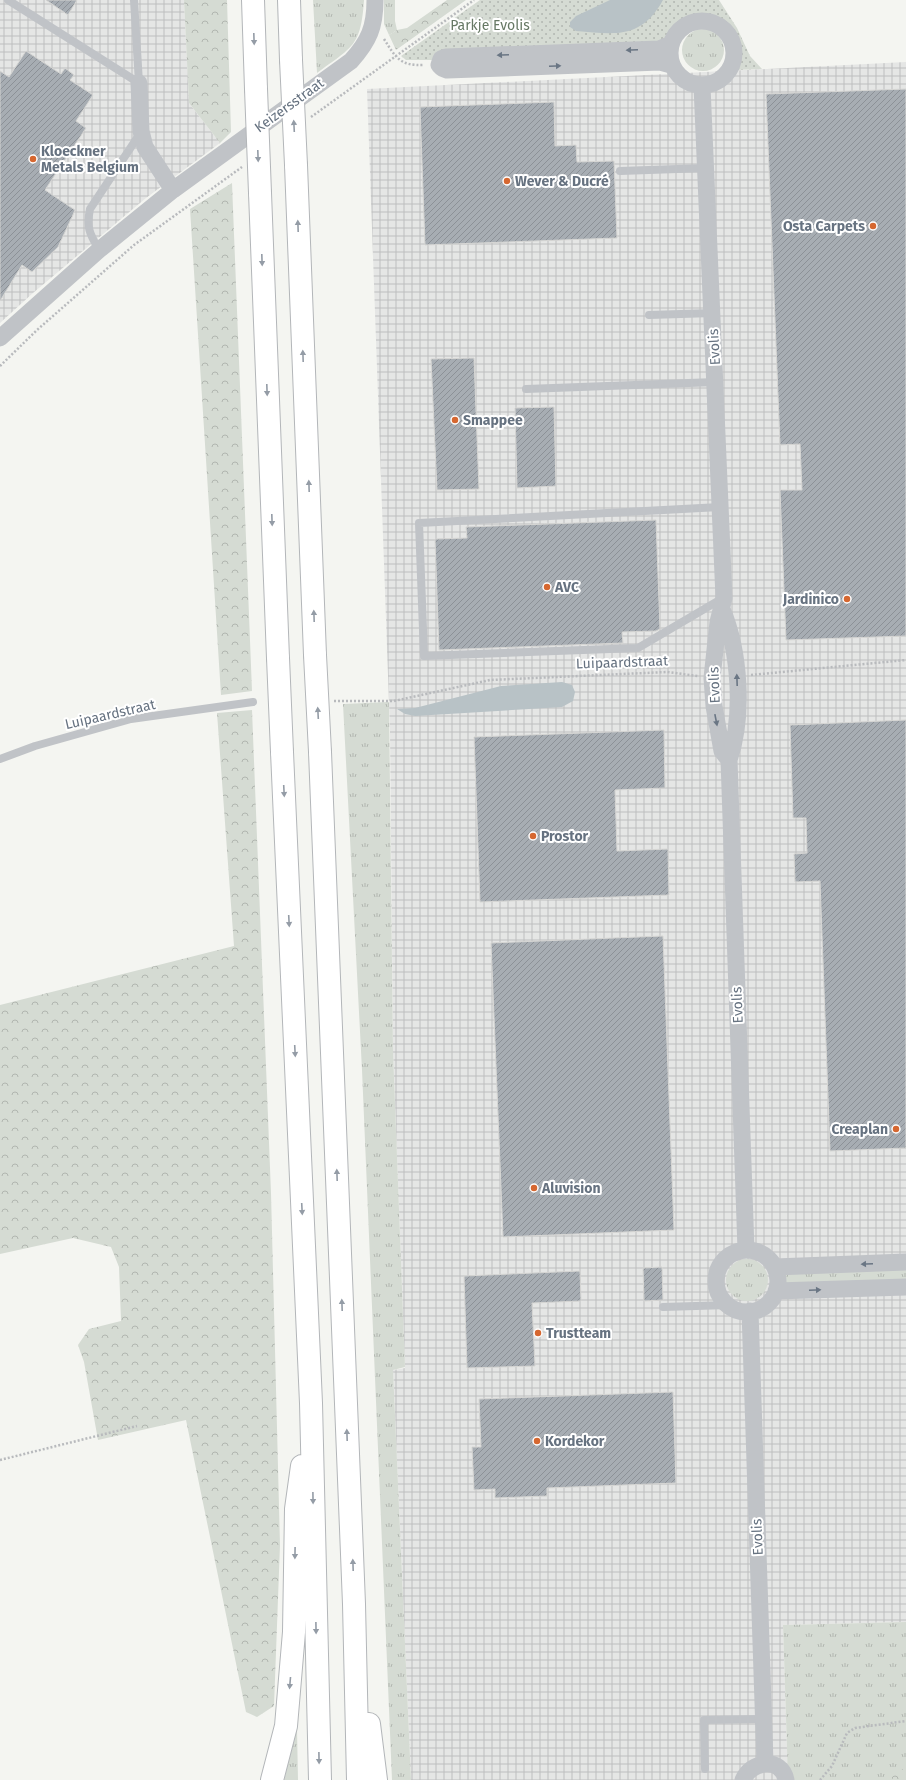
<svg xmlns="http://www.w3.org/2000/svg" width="906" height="1780" font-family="'Fira Sans',sans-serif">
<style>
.industrial{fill:url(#industrial-grid)}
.grass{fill:url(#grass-tufts)}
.forest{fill:url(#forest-crowns)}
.park{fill:url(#park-dots)}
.water{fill:#b8c2c6}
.building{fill:url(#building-hatch);stroke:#d6d6d4}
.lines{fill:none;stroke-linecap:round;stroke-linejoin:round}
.motorway-casing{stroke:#b3b6b9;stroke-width:24}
.path{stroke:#b8babd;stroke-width:2.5;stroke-dasharray:2 2;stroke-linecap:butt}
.service{stroke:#c0c3c7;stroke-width:8}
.minor{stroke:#c0c3c7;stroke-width:17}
.motorway{stroke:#fff;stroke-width:22}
.motorway-bridge-casing{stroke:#b3b6b9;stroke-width:24;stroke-linecap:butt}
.motorway-bridge{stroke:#fff;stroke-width:22}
.oneway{fill:#949ca6}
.oneway2{fill:#6a7684}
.poi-dot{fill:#d66730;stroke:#fff;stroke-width:1.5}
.labels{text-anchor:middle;stroke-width:4;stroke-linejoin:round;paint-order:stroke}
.park-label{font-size:14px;fill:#667864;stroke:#fff}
.street-label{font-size:14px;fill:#667280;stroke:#fff}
.poi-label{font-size:14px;font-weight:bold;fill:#667280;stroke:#fff;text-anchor:start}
</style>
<defs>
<pattern id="industrial-grid" width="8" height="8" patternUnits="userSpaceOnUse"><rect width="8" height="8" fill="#e5e6e5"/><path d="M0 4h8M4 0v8" fill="none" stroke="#bdbfbf"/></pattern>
<pattern id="grass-tufts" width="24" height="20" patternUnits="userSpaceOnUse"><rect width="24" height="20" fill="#d5dbd3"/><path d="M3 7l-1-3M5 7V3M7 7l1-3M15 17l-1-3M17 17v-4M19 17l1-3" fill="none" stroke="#b1b6b0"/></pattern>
<pattern id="forest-crowns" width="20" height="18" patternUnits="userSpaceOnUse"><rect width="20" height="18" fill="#d5dbd3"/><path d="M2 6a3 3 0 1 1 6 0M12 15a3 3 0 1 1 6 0" fill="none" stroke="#b1b6b0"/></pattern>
<pattern id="park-dots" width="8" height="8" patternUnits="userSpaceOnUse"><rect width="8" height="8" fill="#d5dbd3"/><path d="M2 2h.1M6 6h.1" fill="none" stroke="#b1b6b0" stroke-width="1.8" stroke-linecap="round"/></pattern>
<pattern id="building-hatch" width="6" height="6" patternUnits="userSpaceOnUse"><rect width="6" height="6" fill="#a7adb3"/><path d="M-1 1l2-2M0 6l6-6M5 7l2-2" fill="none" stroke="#8c9197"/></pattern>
</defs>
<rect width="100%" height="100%" fill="#f4f5f1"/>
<!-- industrial -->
<path class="industrial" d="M0,0H184L189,103L220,143L146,198L33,293L0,323Z
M906,62V1622L783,1625L788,1780H411L393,1370L405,1368L393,1051L390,731L367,89Z"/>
<!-- grass -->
<path class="grass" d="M313,0H364C361,47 352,47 317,73Z
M384,0H395V21L397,30L389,35L384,24Z
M682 50a21 21 0 1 1 42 0a21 21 0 1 1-42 0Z
M389,702L393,1051L405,1367L393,1370L411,1780H392L362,1070L343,704Z
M726 1280a21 21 0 1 1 42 0a21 21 0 1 1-42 0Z
M906,1268V1281L783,1286V1272Z
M906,1622V1780H788L783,1625Z
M297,1729L298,1780H284Z"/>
<!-- forest -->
<path class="forest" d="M184,0H227L231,132L220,143L189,103Z
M447,0H466L396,50L389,35L397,30L407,28Z
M232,183L252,691L221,695L190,209Z
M252,710L271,1193L280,1545L274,1706L257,1717L246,1712L186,1420L98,1440L84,1362L78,1345L89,1329L121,1321L119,1267L111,1247L73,1238L0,1254V1005L234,946L217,713Z
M904,1768L906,1769V1780H892V1777Z"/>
<!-- park -->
<path class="park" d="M480,0H719L737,28L750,56L762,69L734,70C736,65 740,59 739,53C738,29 715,10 691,18C678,22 669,33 660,43L435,60H406L401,56Z"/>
<!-- water -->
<path class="water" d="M610,0H663C641,40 615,34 576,31L570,27V22L576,16Z
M562,682L572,685L575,692L573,701L562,707L415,716L405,714L397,709L415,708L501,686Z"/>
<!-- building -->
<path class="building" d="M46,0H77L68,15Z
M26,51L61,74L65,68L74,75L70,80L93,95L76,121L86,128L45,190L75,210L72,217L58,247L32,272L22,265L0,301V71L9,77Z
M906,89V636L786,640L780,490H802L800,444L780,445L766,94Z
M554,102L555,146L576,145L577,162L614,161L617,238L425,245L420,107Z
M474,358L479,489L437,490L431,359Z
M554,407L556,486L517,488L515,408Z
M656,520L660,629L656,631L622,632L623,643L439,650L435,539L467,538L466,527Z
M906,720V1148L830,1151L820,881L795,882L794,854L807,853L806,818H793L790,725Z
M664,730L665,788L615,790L617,851L668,849L669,895L480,902L474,737Z
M663,936L674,1230L503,1237L491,943Z
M662,1267L663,1300L644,1301L643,1268Z
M580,1271L581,1301L532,1303L535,1366L467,1368L464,1276Z
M673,1392L676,1483L547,1488V1496L495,1498V1489L474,1490L472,1447H481L479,1399Z"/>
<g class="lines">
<defs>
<path id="motorway" d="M253,0L256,89
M289,0L291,60
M296,165L315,655
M260,193L278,658
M282,752L311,1403L320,1780
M320,752L354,1604L358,1780
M369,1724L376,1780
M272,1780L286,1726L294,1632L296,1509L302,1466"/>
</defs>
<!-- motorway casing -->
<use href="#motorway" class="motorway-casing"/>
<!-- path -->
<path class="path" d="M384,39C396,58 400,66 424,65
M311,117L474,0
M0,366L37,330L134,245L242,167
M751,675L906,660
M334,701H394L490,680L667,672L698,676
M0,1460L137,1426
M820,1780L832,1766L847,1733L855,1728L906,1721"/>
<!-- service -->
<path class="service" d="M8,0L139,83
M134,0L139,83
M620,171L706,168
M99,250C90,234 86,228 90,209L141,132
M649,315L713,313
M526,389L716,382
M720,507L419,523L424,656L638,648L723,598
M0,759L35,746L131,719L253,702
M663,1307L729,1305
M705,1769L704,1720L763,1719"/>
<!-- minor -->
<path class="minor" d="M670 53a32 32 0 1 1 64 0a32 32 0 1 1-64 0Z
M671,44L659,49L446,57L441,59L439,65L442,68L447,70L660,62L671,65
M139,83L141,131L145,147L173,190
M702,86L724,598L718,622L712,678L714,706L722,751L729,760
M0,338L99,250L173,190L351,61C369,41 375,27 375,0
M722,609C740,652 744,716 729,760L746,1250
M716 1281a31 31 0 1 1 62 0a31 31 0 1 1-62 0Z
M775,1267L906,1262
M776,1291L906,1287
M750,1311L765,1763
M743,1780C751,1761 781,1756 786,1780"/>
<!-- motorway -->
<use href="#motorway" class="motorway"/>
<defs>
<path id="motorway-bridge" d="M291,60L296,165
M256,89L260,193
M315,655L320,752
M278,658L282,752"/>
</defs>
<!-- motorway-bridge casing -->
<use href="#motorway-bridge" class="motorway-bridge-casing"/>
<!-- motorway-bridge -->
<use href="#motorway-bridge" class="motorway-bridge"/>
</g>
<!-- one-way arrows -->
<defs><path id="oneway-solid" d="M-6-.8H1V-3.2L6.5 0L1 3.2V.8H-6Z"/></defs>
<g class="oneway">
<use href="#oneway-solid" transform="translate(254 39) rotate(88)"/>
<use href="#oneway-solid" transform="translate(294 126) rotate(-93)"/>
<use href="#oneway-solid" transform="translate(258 156) rotate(88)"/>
<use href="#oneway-solid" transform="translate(298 226) rotate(-92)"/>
<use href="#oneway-solid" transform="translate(262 260) rotate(88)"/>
<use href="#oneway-solid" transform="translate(303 356) rotate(-92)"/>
<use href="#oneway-solid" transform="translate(267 390) rotate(88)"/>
<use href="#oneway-solid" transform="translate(309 486) rotate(-92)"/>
<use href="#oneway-solid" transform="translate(272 520) rotate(88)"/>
<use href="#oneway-solid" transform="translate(314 616) rotate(-92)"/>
<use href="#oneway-solid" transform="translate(318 713) rotate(-93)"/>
<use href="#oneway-solid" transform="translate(284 791) rotate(87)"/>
<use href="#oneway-solid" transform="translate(289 921) rotate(87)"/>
<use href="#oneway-solid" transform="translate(295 1051) rotate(87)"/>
<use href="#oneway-solid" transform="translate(337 1175) rotate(-92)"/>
<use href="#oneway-solid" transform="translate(302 1209) rotate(87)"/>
<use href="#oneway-solid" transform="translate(342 1305) rotate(-92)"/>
<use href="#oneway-solid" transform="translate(347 1435) rotate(-92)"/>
<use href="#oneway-solid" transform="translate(313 1498) rotate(89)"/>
<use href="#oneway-solid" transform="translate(295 1553) rotate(91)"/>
<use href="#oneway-solid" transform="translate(353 1565) rotate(-92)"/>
<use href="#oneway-solid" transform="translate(316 1628) rotate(89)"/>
<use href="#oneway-solid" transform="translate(290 1683) rotate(95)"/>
<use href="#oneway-solid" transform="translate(319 1758) rotate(89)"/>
</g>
<g class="oneway2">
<use href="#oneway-solid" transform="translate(632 50) rotate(178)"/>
<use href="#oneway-solid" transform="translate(503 55) rotate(178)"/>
<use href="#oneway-solid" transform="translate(555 66) rotate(-2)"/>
<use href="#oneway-solid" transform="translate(737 680) rotate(-92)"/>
<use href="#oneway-solid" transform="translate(716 720) rotate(79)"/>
<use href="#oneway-solid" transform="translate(867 1264) rotate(178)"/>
<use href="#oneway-solid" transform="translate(815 1290) rotate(-2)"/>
</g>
<!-- markers -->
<g class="poi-dot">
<circle cx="33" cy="159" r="4"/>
<circle cx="507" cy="181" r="4"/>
<circle cx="873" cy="226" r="4"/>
<circle cx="455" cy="420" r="4"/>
<circle cx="547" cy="587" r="4"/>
<circle cx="847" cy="599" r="4"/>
<circle cx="533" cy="836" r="4"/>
<circle cx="896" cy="1129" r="4"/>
<circle cx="534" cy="1188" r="4"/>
<circle cx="538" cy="1333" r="4"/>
<circle cx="537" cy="1441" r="4"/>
</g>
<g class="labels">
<!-- park labels -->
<g class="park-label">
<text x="490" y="30">Parkje Evolis</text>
</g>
<!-- street labels -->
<g class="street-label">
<text transform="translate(289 105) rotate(-36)" y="5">Keizersstraat</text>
<text transform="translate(714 347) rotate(-93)" y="5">Evolis</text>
<text transform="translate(622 662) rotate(-2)" y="5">Luipaardstraat</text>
<text transform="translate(714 685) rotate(-92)" y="5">Evolis</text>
<text transform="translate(110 714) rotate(-13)" y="5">Luipaardstraat</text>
<text transform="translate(737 1005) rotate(-92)" y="5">Evolis</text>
<text transform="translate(757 1537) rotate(-92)" y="5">Evolis</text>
</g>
<!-- poi labels -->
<g class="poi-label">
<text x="41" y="156">Kloeckner<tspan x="41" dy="16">Metals Belgium</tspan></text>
<text x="515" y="186">Wever &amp; Ducré</text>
<text x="865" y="231" text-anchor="end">Osta Carpets</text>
<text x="463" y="425">Smappee</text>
<text x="555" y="592">AVC</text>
<text x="839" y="604" text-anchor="end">Jardinico</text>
<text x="541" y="841">Prostor</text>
<text x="888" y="1134" text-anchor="end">Creaplan</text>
<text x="542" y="1193">Aluvision</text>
<text x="546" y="1338">Trustteam</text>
<text x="545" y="1446">Kordekor</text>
</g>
</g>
</svg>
